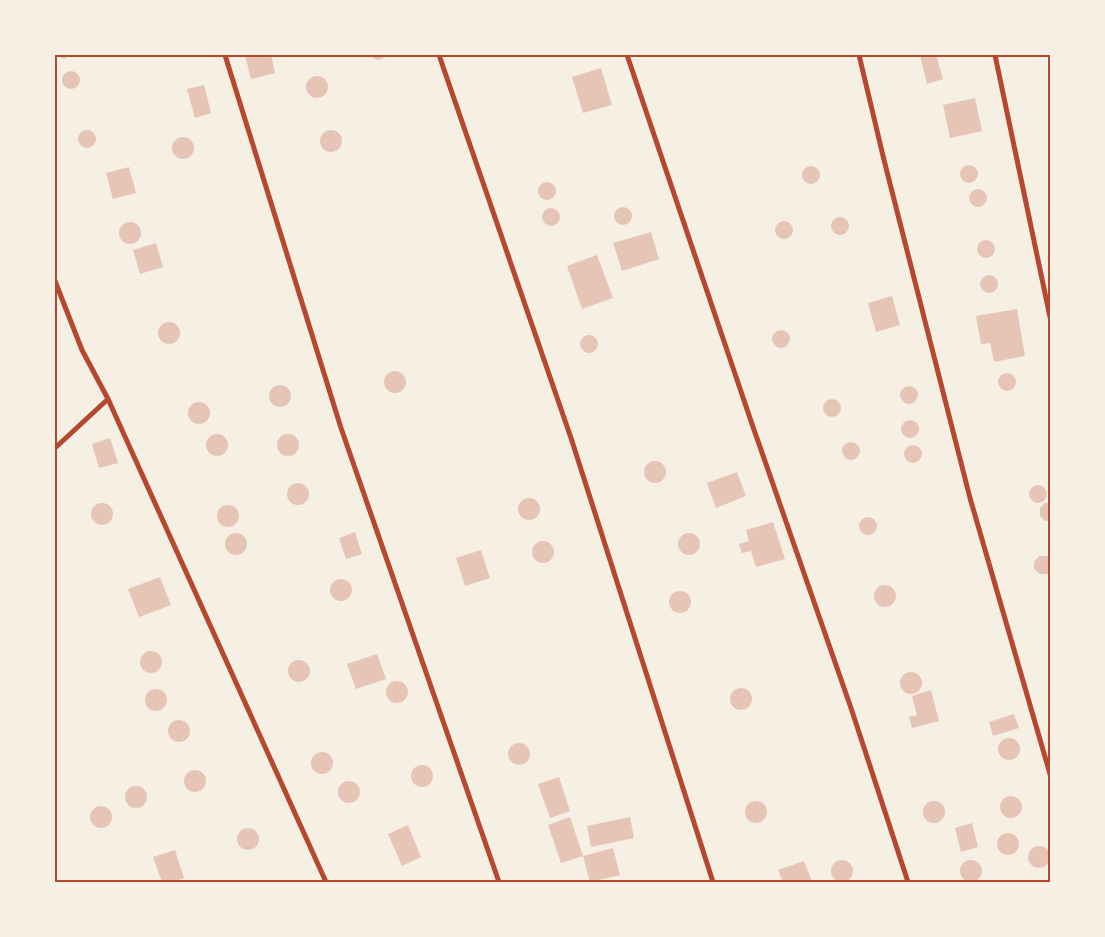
<svg xmlns="http://www.w3.org/2000/svg" width="1105" height="937" font-family="'Source Sans 3',sans-serif">
<style>
.building{fill:#e6c5b7}
.lines{fill:none;stroke-linecap:round;stroke-linejoin:round}
.minor{stroke:#b5482f;stroke-width:5}
.neatline{fill:none;stroke:#b5482f;stroke-width:2}
</style>
<rect width="100%" height="100%" fill="#f6efe4"/>
<!-- building -->
<path class="building" d="M56,55H71L64,59Z
M245,55H271L275,73L251,79Z
M370,55H389L379,60L375,59Z
M920,55H936L943,79L927,84Z
M601,68L612,105L583,113L572,77Z
M62 80a9 9 0 1 1 18 0a9 9 0 1 1-18 0Z
M306 87a11 11 0 1 1 22 0a11 11 0 1 1-22 0Z
M204,85L211,113L195,118L187,89Z
M975,98L982,131L950,138L943,105Z
M320 141a11 11 0 1 1 22 0a11 11 0 1 1-22 0Z
M78 139a9 9 0 1 1 18 0a9 9 0 1 1-18 0Z
M172 148a11 11 0 1 1 22 0a11 11 0 1 1-22 0Z
M960 174a9 9 0 1 1 18 0a9 9 0 1 1-18 0Z
M802 175a9 9 0 1 1 18 0a9 9 0 1 1-18 0Z
M129,167L136,193L113,199L106,173Z
M538 191a9 9 0 1 1 18 0a9 9 0 1 1-18 0Z
M969 198a9 9 0 1 1 18 0a9 9 0 1 1-18 0Z
M614 216a9 9 0 1 1 18 0a9 9 0 1 1-18 0Z
M542 217a9 9 0 1 1 18 0a9 9 0 1 1-18 0Z
M831 226a9 9 0 1 1 18 0a9 9 0 1 1-18 0Z
M775 230a9 9 0 1 1 18 0a9 9 0 1 1-18 0Z
M119 233a11 11 0 1 1 22 0a11 11 0 1 1-22 0Z
M651,232L659,259L622,271L613,243Z
M977 249a9 9 0 1 1 18 0a9 9 0 1 1-18 0Z
M156,243L163,267L140,274L133,250Z
M597,255L613,298L582,309L567,266Z
M980 284a9 9 0 1 1 18 0a9 9 0 1 1-18 0Z
M892,296L900,325L876,332L868,303Z
M1017,309L1025,356L994,362L990,343L981,344L976,316Z
M158 333a11 11 0 1 1 22 0a11 11 0 1 1-22 0Z
M772 339a9 9 0 1 1 18 0a9 9 0 1 1-18 0Z
M580 344a9 9 0 1 1 18 0a9 9 0 1 1-18 0Z
M384 382a11 11 0 1 1 22 0a11 11 0 1 1-22 0Z
M998 382a9 9 0 1 1 18 0a9 9 0 1 1-18 0Z
M269 396a11 11 0 1 1 22 0a11 11 0 1 1-22 0Z
M900 395a9 9 0 1 1 18 0a9 9 0 1 1-18 0Z
M823 408a9 9 0 1 1 18 0a9 9 0 1 1-18 0Z
M188 413a11 11 0 1 1 22 0a11 11 0 1 1-22 0Z
M901 429a9 9 0 1 1 18 0a9 9 0 1 1-18 0Z
M206 445a11 11 0 1 1 22 0a11 11 0 1 1-22 0Z
M277 445a11 11 0 1 1 22 0a11 11 0 1 1-22 0Z
M110,438L118,463L99,468L92,444Z
M842 451a9 9 0 1 1 18 0a9 9 0 1 1-18 0Z
M904 454a9 9 0 1 1 18 0a9 9 0 1 1-18 0Z
M644 472a11 11 0 1 1 22 0a11 11 0 1 1-22 0Z
M737,472L746,496L716,508L707,483Z
M287 494a11 11 0 1 1 22 0a11 11 0 1 1-22 0Z
M1029 494a9 9 0 1 1 18 0a9 9 0 1 1-18 0Z
M518 509a11 11 0 1 1 22 0a11 11 0 1 1-22 0Z
M1050,502V520L1045,521L1040,516V508L1045,503Z
M91 514a11 11 0 1 1 22 0a11 11 0 1 1-22 0Z
M217 516a11 11 0 1 1 22 0a11 11 0 1 1-22 0Z
M859 526a9 9 0 1 1 18 0a9 9 0 1 1-18 0Z
M773,522L785,559L756,567L751,551L742,553L739,544L749,541L746,530Z
M355,532L362,554L346,559L339,538Z
M225 544a11 11 0 1 1 22 0a11 11 0 1 1-22 0Z
M678 544a11 11 0 1 1 22 0a11 11 0 1 1-22 0Z
M532 552a11 11 0 1 1 22 0a11 11 0 1 1-22 0Z
M481,550L490,578L465,586L456,558Z
M1039,556H1047L1050,559V571L1048,574H1040L1034,569V562Z
M160,577L171,605L139,617L128,589Z
M330 590a11 11 0 1 1 22 0a11 11 0 1 1-22 0Z
M874 596a11 11 0 1 1 22 0a11 11 0 1 1-22 0Z
M669 602a11 11 0 1 1 22 0a11 11 0 1 1-22 0Z
M140 662a11 11 0 1 1 22 0a11 11 0 1 1-22 0Z
M377,654L386,679L356,689L347,664Z
M288 671a11 11 0 1 1 22 0a11 11 0 1 1-22 0Z
M900 683a11 11 0 1 1 22 0a11 11 0 1 1-22 0Z
M386 692a11 11 0 1 1 22 0a11 11 0 1 1-22 0Z
M730 699a11 11 0 1 1 22 0a11 11 0 1 1-22 0Z
M145 700a11 11 0 1 1 22 0a11 11 0 1 1-22 0Z
M931,690L939,721L912,728L909,717L917,715L912,696Z
M1014,714L1019,728L993,736L989,722Z
M168 731a11 11 0 1 1 22 0a11 11 0 1 1-22 0Z
M998 749a11 11 0 1 1 22 0a11 11 0 1 1-22 0Z
M508 754a11 11 0 1 1 22 0a11 11 0 1 1-22 0Z
M311 763a11 11 0 1 1 22 0a11 11 0 1 1-22 0Z
M411 776a11 11 0 1 1 22 0a11 11 0 1 1-22 0Z
M184 781a11 11 0 1 1 22 0a11 11 0 1 1-22 0Z
M559,777L570,811L550,818L538,784Z
M338 792a11 11 0 1 1 22 0a11 11 0 1 1-22 0Z
M125 797a11 11 0 1 1 22 0a11 11 0 1 1-22 0Z
M1000 807a11 11 0 1 1 22 0a11 11 0 1 1-22 0Z
M923 812a11 11 0 1 1 22 0a11 11 0 1 1-22 0Z
M745 812a11 11 0 1 1 22 0a11 11 0 1 1-22 0Z
M90 817a11 11 0 1 1 22 0a11 11 0 1 1-22 0Z
M570,817L583,856L561,863L548,825Z
M630,817L634,838L591,847L587,826Z
M972,823L978,847L961,852L955,828Z
M408,825L421,857L402,866L388,834Z
M237 839a11 11 0 1 1 22 0a11 11 0 1 1-22 0Z
M997 844a11 11 0 1 1 22 0a11 11 0 1 1-22 0Z
M1028 857a11 11 0 1 1 22 0a11 11 0 1 1-22 0Z
M613,848L620,875L590,882L583,856Z
M175,850L184,878L171,882H162L153,857Z
M960 871a11 11 0 1 1 22 0a11 11 0 1 1-22 0Z
M831 871a11 11 0 1 1 22 0a11 11 0 1 1-22 0Z
M804,861L812,882H783L778,870Z"/>
<g class="lines">
<!-- minor -->
<path class="minor" d="M225,55L341,428L499,882
M439,55L571,438L713,882
M627,55L752,424L851,708L908,882
M859,55L884,160L970,498L1050,774
M995,55L1050,317
M55,281L82,350L108,399L326,882
M55,448L108,399"/>
</g>
<!-- border -->
<rect width="1105" height="937" fill="none" stroke="#f6efe4" stroke-width="112"/>
<rect x="56" y="56" width="993" height="825" class="neatline"/>
</svg>
